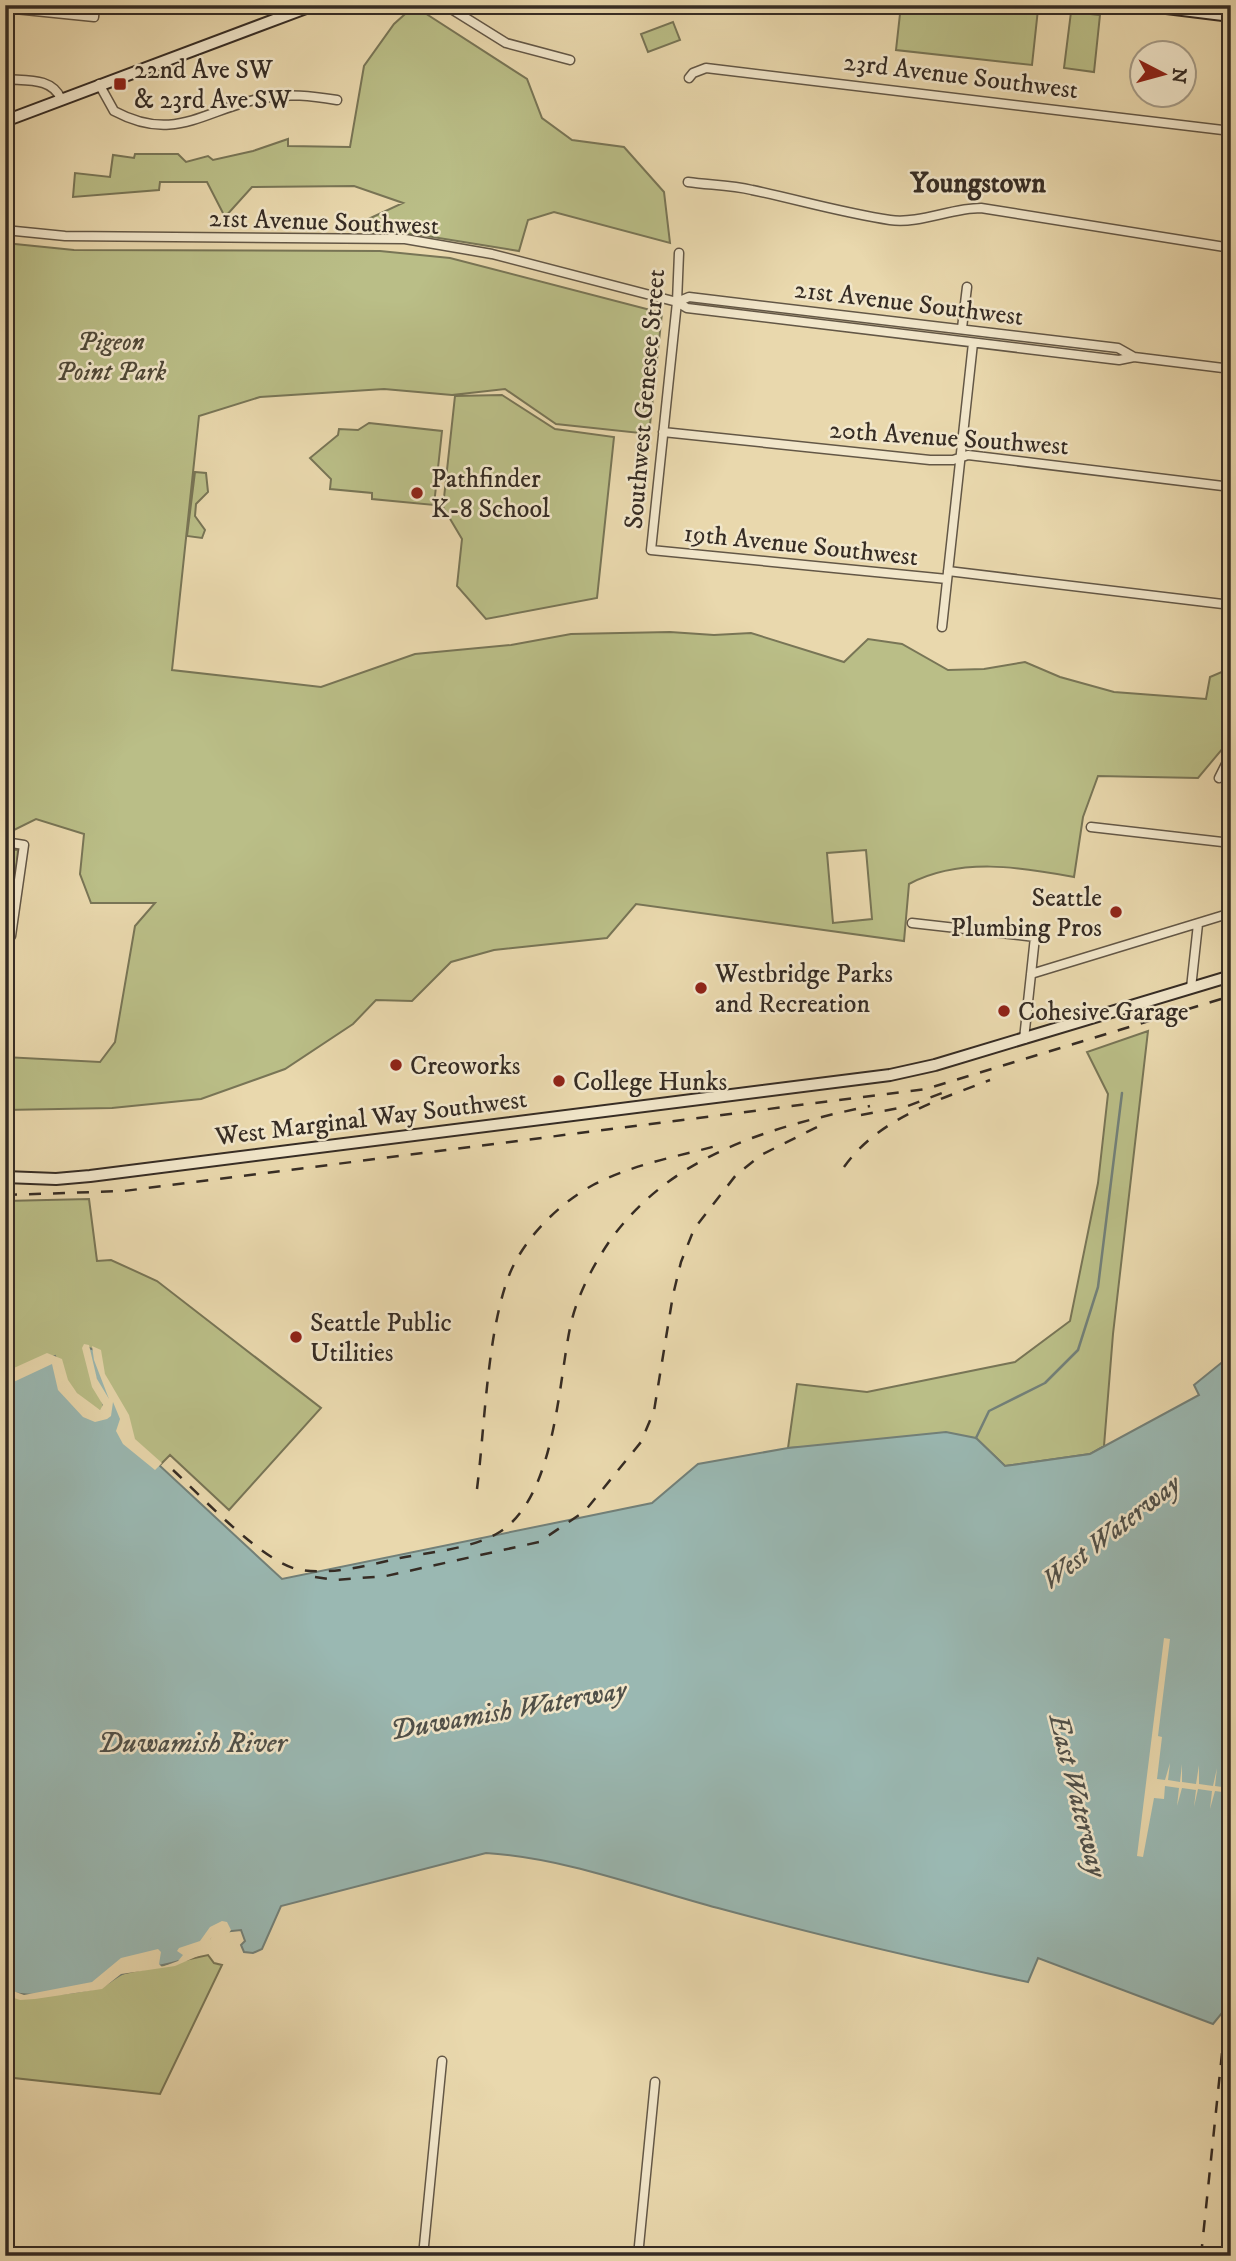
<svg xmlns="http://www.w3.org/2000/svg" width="1236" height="2261" font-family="'IM FELL DW Pica',serif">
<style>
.green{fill:#babe87;stroke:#787556;stroke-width:2;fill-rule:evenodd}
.water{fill:#9ab8b2;stroke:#728079;stroke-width:2}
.pier{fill:#e9d8ad}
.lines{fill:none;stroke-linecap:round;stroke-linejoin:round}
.stream{stroke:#728079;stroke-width:2.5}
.street-casing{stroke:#635746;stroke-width:11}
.secondary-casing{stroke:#362c24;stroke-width:14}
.street{stroke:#f1e6ca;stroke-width:8}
.secondary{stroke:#f1e6ca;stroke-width:10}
.rail{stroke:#362c24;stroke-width:2.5;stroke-dasharray:12 12;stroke-linecap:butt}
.poi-dot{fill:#8f2418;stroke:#f1e6ca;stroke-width:2.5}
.labels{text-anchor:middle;stroke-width:5;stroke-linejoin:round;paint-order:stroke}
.poi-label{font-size:26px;fill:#362c24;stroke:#f1e6ca;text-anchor:start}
.street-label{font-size:26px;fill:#362c24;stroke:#f1e6ca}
.park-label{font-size:26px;font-style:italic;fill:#504938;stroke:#f1e6ca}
.neighbourhood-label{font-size:28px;font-weight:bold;fill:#362c24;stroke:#f1e6ca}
.water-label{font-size:28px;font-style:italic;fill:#4f4f48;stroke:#f1e6ca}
</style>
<rect width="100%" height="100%" fill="#e9d8ad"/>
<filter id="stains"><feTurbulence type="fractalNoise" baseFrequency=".00286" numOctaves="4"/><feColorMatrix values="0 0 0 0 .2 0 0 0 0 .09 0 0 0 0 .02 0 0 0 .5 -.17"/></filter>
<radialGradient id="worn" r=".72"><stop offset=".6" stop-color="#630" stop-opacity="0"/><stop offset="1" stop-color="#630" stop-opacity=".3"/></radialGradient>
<!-- green -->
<path class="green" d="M901,5H1007L1038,9L1032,65L896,50Z
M414,6L527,79L542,118L572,140L624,147L664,192L670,243L554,212L528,220L519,251L414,234L363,233L364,221L403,203L354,186L252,187L225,217L207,182H160L159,190L73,197L75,173L110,177L113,155L134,158L135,154H178L186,162L208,156L213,160L253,151L288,139V146L350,147L364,66L394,24Z
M1071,12L1100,15L1094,72L1064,68Z
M673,22L680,40L648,52L641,34Z
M5,243L74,250L380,251L450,258L662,313L649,434L556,424L505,389L452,395L384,389L260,397L199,416L172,670L321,687L415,654L511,645L571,634L670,632L714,635L751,633L844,662L868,639L902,644L948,670L984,669L1025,662L1060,677L1114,692L1206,699L1210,677L1231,668V745L1223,748L1198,778L1098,776L1083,817L1074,877C1020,867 960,857 909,884L904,941L636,904L607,938L494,950L451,962L412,1001L376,1000L353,1024L285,1069L201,1099L112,1108L5,1110V1057L100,1062L115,1042L135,926L155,903H91L80,874L84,834L36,819L10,832H5ZM866,850L872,919L833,923L827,853Z
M502,395L555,429L614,437L597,598L486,619L457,586L462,539L443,507L455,396Z
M369,423L442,431L434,505L372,499V493L330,489L331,479L310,458L338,435L339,429L358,430Z
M195,472L206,473L208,492L196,504L195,516L205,530L202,538L187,536Z
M5,849L18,850L13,899L5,898Z
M1148,1031L1113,1334L1104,1446L1090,1454L1005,1466L976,1438L788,1448L797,1384L867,1392L1015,1362L1070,1321L1098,1183L1108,1094L1087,1052Z
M89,1199L97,1261L111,1260L157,1281L321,1408L229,1510L170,1455L159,1466L139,1448L106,1402L102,1414L5,1375V1201Z
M5,1953L121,1974L208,1955L214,1963L222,1965L160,2094L5,2077Z"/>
<!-- water -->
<path class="water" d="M86,1347L98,1351V1361L132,1440L282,1579L652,1503L698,1464L788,1448L946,1432L976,1438L1005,1466L1090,1454L1199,1395L1194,1385L1231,1355V2002L1213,2024L1038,1958L1028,1982C924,1960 821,1936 718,1908C643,1888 565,1858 486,1853L281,1906L262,1949L253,1953L244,1952L241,1945L245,1941L241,1930L213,1933C195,1968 157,1963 124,1973C116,1976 109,1984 101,1987C77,1993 28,1999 5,1991V1375L55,1356L64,1381L93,1412L105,1410Z"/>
<!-- pier -->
<path class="pier" d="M84,1344L89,1345L97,1379L109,1399L94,1360L92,1346L101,1350L105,1374L129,1415L135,1439L162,1463L155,1470L123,1444L116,1431L120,1419L113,1402L111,1416L107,1419L95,1422L83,1417L58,1390L52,1364L5,1386V1372L47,1353L62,1359L68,1380L77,1393L100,1410L103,1405L92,1387L82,1348Z
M1164,1638L1170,1639L1158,1736L1162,1737L1157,1779L1165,1780L1170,1763L1168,1780L1180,1782L1182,1764V1782L1196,1784L1199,1765V1784L1213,1786L1217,1768L1215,1786L1229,1788L1231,1779V1800L1227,1811L1230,1793L1215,1791L1210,1809L1212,1791L1198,1789L1194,1807L1196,1790L1182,1788L1177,1806L1179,1788L1165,1786L1164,1799L1154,1798L1143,1857L1137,1856Z
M222,1921L227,1922L231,1930L229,1933L211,1938L207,1952L175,1966L121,1974L102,1989L35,1999L20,2000L5,1995V1988L24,1995L92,1982L121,1958L158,1949L161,1952L159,1964L162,1967L178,1961L183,1955L177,1951L179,1948L200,1941L210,1927Z"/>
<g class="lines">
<!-- stream -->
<path class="stream" d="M976,1438L989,1411L1045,1383L1078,1350L1098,1287L1122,1093"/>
<defs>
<path id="street" d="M445,5L506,43L570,60
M5,8L94,17L95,5
M689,78L693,73L706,68L1231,131
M5,79C26,81 52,77 61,99
M99,84L114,111C176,144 204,109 263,98C288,93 312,96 337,100
M688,182C709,185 731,185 752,190C799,200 843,213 890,220C920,224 951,208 981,208L1231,248
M5,230L65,236L405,239L492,254L677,302L687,308L1119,360L1134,357L1231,369
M679,253L677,302L651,550L947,579
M677,302L689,297L1118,348L1134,357
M962,328L967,287
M663,432L930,460H953L968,455L1231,487
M948,571L1231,605
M942,627L973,343
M1230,643L1231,638
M1219,778L1231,754
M1091,827L1231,843
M5,842L24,845L11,936L5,944
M912,923L1035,937L1024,1039
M1031,974L1231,913
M1191,988L1198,924
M423,2256L442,2061
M638,2256L655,2082"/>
<path id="secondary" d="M1142,5L1231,16
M5,121L314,5
M5,1177L56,1179L90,1176L890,1075L935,1065L1231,976"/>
</defs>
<!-- street casing -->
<use href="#street" class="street-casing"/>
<!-- secondary casing -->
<use href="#secondary" class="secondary-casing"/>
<!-- street -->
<use href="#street" class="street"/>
<!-- secondary -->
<use href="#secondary" class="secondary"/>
<!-- rail -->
<path class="rail" d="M861,1115L905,1107L942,1093
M844,1167C878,1119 938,1100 990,1080
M5,1195L124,1191L926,1089L1231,996
M173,1470C201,1496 265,1565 301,1570C333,1575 369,1565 400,1558C431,1552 470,1549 498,1533C555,1499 558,1386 570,1328C576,1298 592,1267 609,1242C671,1154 771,1127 870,1106
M477,1489C485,1426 487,1330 510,1273C525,1237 560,1203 593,1185C631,1165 675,1157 716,1146
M315,1577L335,1580L386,1576L539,1542L585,1511L641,1442L654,1411L673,1295L681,1262L694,1229L736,1175L761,1155L823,1124
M1069,2256L1070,2246
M1201,2256L1224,2034"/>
</g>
<!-- markers -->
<g class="poi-dot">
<rect x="113" y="77" width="14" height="14" rx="3.5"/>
<circle cx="417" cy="493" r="7"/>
<circle cx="1116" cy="912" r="7"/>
<circle cx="701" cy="988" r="7"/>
<circle cx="1004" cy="1011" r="7"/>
<circle cx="396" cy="1065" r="7"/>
<circle cx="559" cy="1081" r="7"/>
<circle cx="296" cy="1337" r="7"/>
</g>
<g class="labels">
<!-- poi labels -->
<g class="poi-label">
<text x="134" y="78">22nd Ave SW<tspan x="134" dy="30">&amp; 23rd Ave SW</tspan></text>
<text x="431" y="487">Pathfinder<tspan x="431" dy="30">K-8 School</tspan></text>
<text x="1102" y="906" text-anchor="end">Seattle<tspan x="1102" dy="30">Plumbing Pros</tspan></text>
<text x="715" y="982">Westbridge Parks<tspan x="715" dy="30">and Recreation</tspan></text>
<text x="1018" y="1020">Cohesive Garage</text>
<text x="410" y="1074">Creoworks</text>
<text x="573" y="1090">College Hunks</text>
<text x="310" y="1331">Seattle Public<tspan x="310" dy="30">Utilities</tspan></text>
</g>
<!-- street labels -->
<g class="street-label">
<text transform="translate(961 75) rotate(7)" y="9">23rd Avenue Southwest</text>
<text transform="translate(324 221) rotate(2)" y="9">21st Avenue Southwest</text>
<text transform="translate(909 302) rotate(7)" y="9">21st Avenue Southwest</text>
<text transform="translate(644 399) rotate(-85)" y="9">Southwest Genesee Street</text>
<text transform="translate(949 437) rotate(4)" y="9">20th Avenue Southwest</text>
<text transform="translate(801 544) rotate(6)" y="9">19th Avenue Southwest</text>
<text transform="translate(371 1117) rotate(-7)" y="9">West Marginal Way Southwest</text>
</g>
<!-- park labels -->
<g class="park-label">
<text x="111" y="350">Pigeon<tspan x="111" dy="30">Point Park</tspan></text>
</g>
<!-- neighbourhood labels -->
<g class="neighbourhood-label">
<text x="978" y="192">Youngstown</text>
</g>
<!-- water labels -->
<g class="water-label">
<text transform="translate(1110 1531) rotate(-38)" y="10">West Waterway</text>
<text transform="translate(508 1709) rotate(-10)" y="10">Duwamish Waterway</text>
<text x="192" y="1752">Duwamish River</text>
<text transform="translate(1079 1795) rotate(76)" y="10">East Waterway</text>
</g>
</g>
<!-- margin -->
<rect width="1236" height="2261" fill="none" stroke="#e9d8ad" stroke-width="28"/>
<rect x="7" y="7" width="1222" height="2247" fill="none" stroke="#362c24" stroke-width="3.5"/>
<rect x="14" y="14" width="1208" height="2233" fill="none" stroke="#362c24" stroke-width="2"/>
<!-- north arrow -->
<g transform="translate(1163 74) rotate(96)"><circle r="33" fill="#f1e6ca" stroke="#a69c88" stroke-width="2"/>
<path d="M0-5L12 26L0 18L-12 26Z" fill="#8f2418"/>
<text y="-10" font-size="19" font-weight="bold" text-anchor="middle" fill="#362c24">N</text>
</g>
<rect width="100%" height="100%" filter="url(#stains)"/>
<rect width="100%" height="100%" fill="url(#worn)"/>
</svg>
